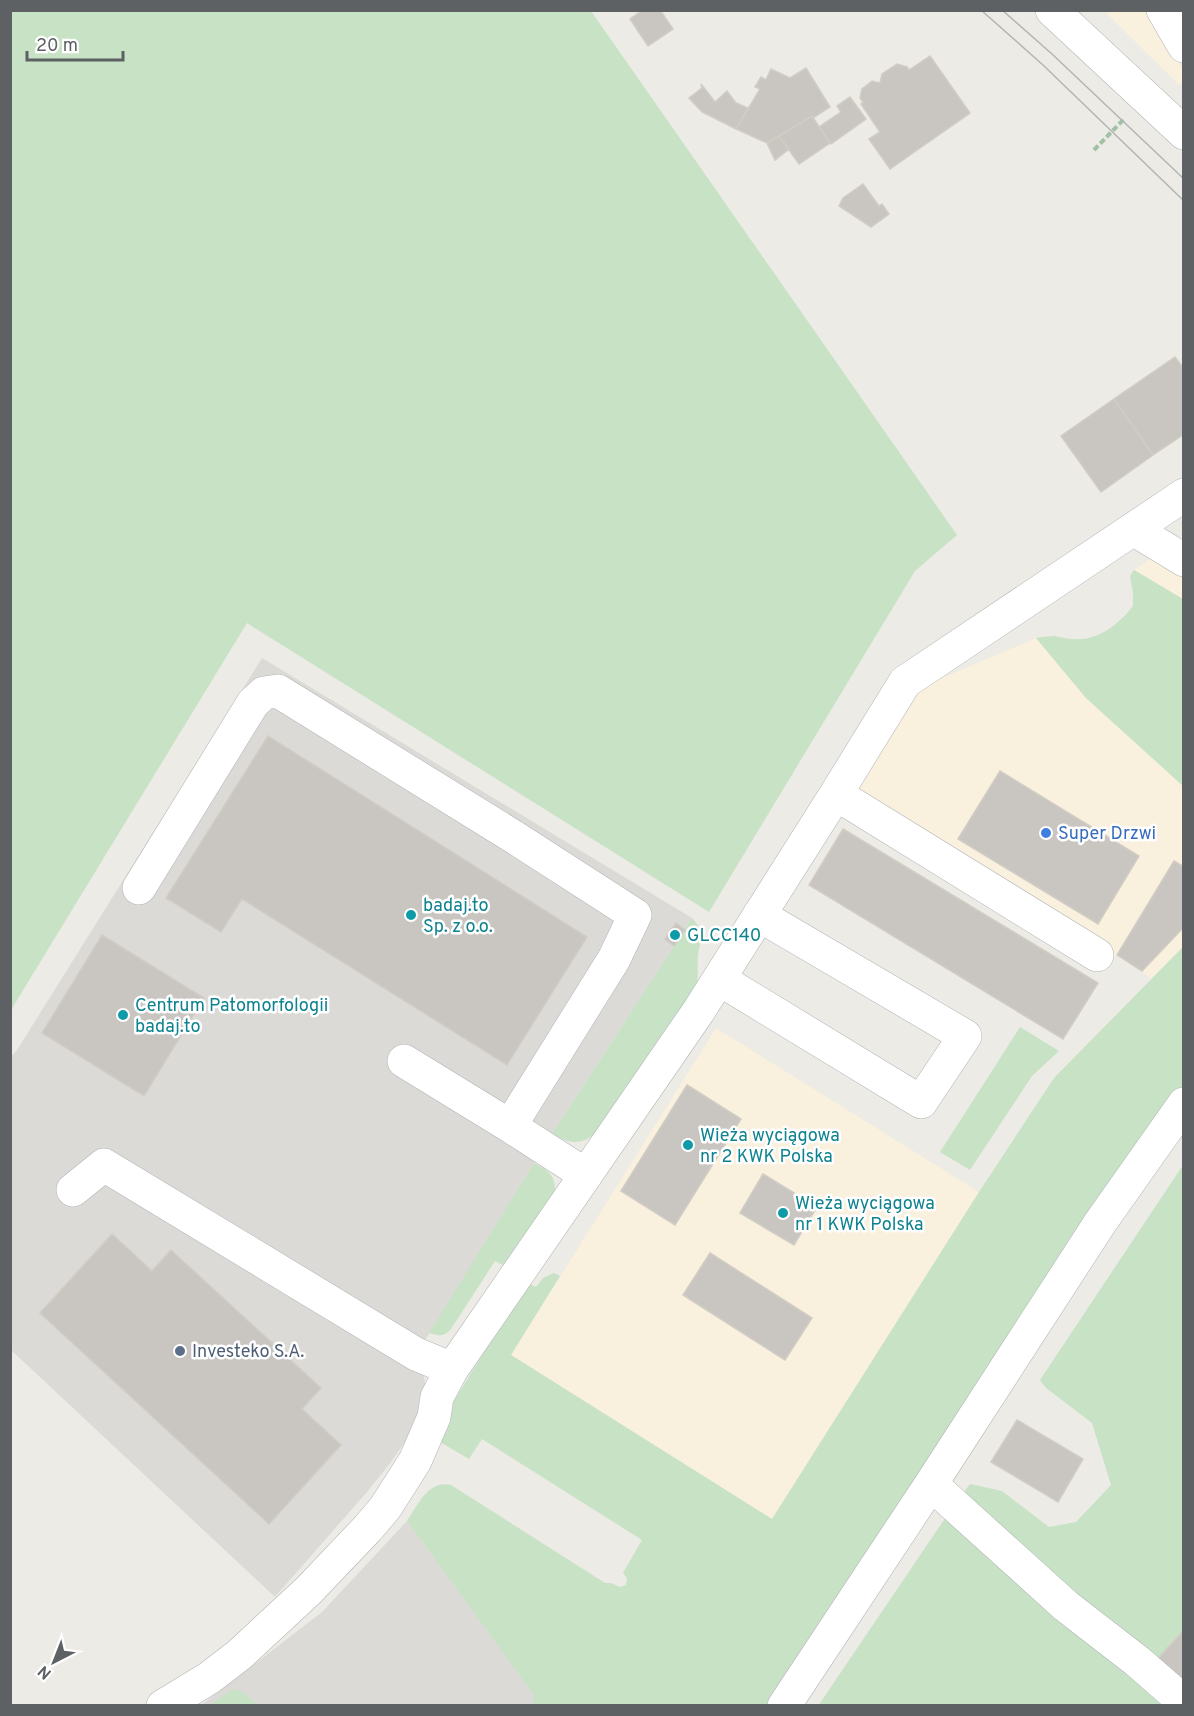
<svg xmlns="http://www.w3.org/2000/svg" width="1194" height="1716" font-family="Overpass,sans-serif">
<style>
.commercial{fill:#f9f0de}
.industrial{fill:#dcdad7}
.green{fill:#c8e2c5}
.building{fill:#c9c6c2;stroke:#d1ccc4;stroke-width:1.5}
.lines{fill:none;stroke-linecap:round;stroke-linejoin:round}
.minor-casing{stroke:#b0b3b6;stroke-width:34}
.path{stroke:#9fc2a5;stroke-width:4;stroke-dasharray:6 3;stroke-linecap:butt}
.minor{stroke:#fff;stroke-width:33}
.tram{stroke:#b3b4b4;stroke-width:1.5}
.shop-dot{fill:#3f7fe0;stroke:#fff;stroke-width:2}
.culture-dot{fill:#0f9aa8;stroke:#fff;stroke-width:2}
.service-dot{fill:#5c6f8a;stroke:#fff;stroke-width:2}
.labels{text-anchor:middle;stroke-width:5;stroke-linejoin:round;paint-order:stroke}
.shop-label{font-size:18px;fill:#366cbe;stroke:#fff;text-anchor:start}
.culture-label{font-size:18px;fill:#0d838f;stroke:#fff;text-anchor:start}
.service-label{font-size:18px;fill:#4e5e75;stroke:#fff;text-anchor:start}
</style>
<rect width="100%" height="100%" fill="#edebe5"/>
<!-- commercial -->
<path class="commercial" d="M1104,11H1150L1183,70V82L1179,85Z
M1183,535V599L1134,570Z
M1036,638L1086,698L1183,786V947L1151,978L850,790L918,688Z
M716,1028L979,1192L772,1519L511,1355Z"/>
<!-- industrial -->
<path class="industrial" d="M262,658L692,918L552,1134L410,1365L424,1376L426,1390L421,1410L409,1436L391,1462L367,1492L275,1597L11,1350L10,1058L17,1050Z
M407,1521L535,1695L533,1706H200L322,1612Z"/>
<!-- green -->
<path class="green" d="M11,10L591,11L957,535L915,571L709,912L247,623L11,1010Z
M1134,570L1183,599V786L1086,698L1036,638C1042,637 1049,636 1055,636C1061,637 1067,639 1074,639C1098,641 1119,624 1133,606V593L1130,576Z
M692,918C695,922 699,925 700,930C703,938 699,947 698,954C697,966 699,977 696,989L595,1134C579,1146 568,1143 552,1134Z
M1183,947V1092L776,1705H533L534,1695L407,1521C418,1505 428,1480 451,1485L605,1583H611L620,1587L626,1585L627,1578L623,1573L642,1540L482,1439L469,1459L440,1442L448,1425L450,1407L527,1283L536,1287L543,1278L554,1273L560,1276L511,1355L772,1519L979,1192L1054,1078Z
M1020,1027L1059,1051L1032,1076L970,1170L940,1152Z
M534,1163C547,1170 555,1174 555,1190L503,1265L495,1261L451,1329C444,1337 439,1336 429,1333Z
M1183,1165V1630L1152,1665L1183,1705L818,1706L950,1511L970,1484L1002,1491L1049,1527L1076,1522L1111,1485L1092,1423L1046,1388L1040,1380Z
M233,1689L245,1693L257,1705H210Z"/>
<!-- building -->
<path class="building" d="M643,10H660L673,29L648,46L630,19Z
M930,56L970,113L890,169L869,139L880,132L861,104L863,102L860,98L862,89L872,81L880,83L882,74L897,64L907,67L909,70Z
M806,68L830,107L813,118L812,116L767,143L736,129L760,89L755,87L761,77L766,80L771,69L790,78Z
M701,84L715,102L727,91L736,103L748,108L736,129L702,112L689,98L702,88Z
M850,97L866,119L831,144L819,127L841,112L837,106Z
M812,116L830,143L799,164L779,136Z
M779,136L789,149L775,160L767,143Z
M863,184L879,206L882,204L889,214L871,227L839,206L843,198Z
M1175,357L1184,369V434L1153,455L1114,399Z
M1114,399L1153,455L1101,492L1061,436Z
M268,736L587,937L507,1065L242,899L221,932L166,898Z
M1000,771L1139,856L1098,924L958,839Z
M843,829L1098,983L1063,1039L809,885Z
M1174,861L1184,867V927L1142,971L1117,955Z
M676,923L685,930L674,946L665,939Z
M102,935L204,998L144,1096L42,1033Z
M687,1085L741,1119L675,1225L621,1191Z
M763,1174L817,1207L794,1245L740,1213Z
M112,1234L152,1271L171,1250L321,1388L302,1409L341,1445L269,1524L40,1313Z
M710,1253L812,1318L785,1360L683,1295Z
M1017,1420L1083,1459L1058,1502L991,1462Z
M1184,1630V1693L1152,1665Z"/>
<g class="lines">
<defs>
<path id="minor" d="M1052,10L1184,133
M1163,10L1184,46
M1133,529L1184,560
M139,888L253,703L264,693L278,691L514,837L635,915L614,959L510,1126L586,1175
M1097,955L836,794L905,682L1184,495
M719,979L921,1102L965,1036L759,915
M404,1061L510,1126
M73,1190L104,1165L416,1354L452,1369L698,1012L836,794
M931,1484L1066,1606L1137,1661L1184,1702
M163,1706L209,1678L239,1655L309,1590L368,1528L385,1508L415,1461L434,1417L437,1397L452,1369
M784,1706L931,1484L1100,1223L1184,1104"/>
</defs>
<!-- minor casing -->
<use href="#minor" class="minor-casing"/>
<!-- path -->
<path class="path" d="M1094,150L1124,119"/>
<!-- minor -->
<use href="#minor" class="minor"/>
<!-- tram -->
<path class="tram" d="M981,10L1043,65L1184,201
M1002,10L1052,54L1184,179"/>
</g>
<!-- markers -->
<circle class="shop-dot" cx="1046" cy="833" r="6"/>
<g class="culture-dot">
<circle cx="411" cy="915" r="6"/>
<circle cx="675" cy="935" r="6"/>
<circle cx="123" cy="1015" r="6"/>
<circle cx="688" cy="1145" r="6"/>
<circle cx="783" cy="1213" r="6"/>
</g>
<circle class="service-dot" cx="180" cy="1351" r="6"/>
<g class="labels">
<!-- shop labels -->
<g class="shop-label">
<text x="1058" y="839">Super Drzwi</text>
</g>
<!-- culture labels -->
<g class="culture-label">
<text x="423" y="911">badaj.to<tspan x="423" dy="21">Sp. z o.o.</tspan></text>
<text x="687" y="941">GLCC140</text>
<text x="135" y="1011">Centrum Patomorfologii<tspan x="135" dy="21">badaj.to</tspan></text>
<text x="700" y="1141">Wieża wyciągowa<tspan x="700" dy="21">nr 2 KWK Polska</tspan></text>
<text x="795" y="1209">Wieża wyciągowa<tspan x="795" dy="21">nr 1 KWK Polska</tspan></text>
</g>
<!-- service labels -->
<g class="service-label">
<text x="192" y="1357">Investeko S.A.</text>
</g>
</g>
<!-- border -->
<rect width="1194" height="1716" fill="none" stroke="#5d6164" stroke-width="24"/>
<!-- north arrow -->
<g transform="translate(54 1662) rotate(222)" stroke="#ffffff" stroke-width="4.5" paint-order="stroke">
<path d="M0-4.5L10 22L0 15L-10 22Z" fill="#5d6164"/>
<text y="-9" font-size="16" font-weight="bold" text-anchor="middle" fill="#5d6164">N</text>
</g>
<!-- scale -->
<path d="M27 51v9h96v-9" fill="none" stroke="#5d6164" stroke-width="3"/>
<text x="36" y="51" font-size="18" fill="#5d6164" stroke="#ffffff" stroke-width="4.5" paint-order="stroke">20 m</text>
</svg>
